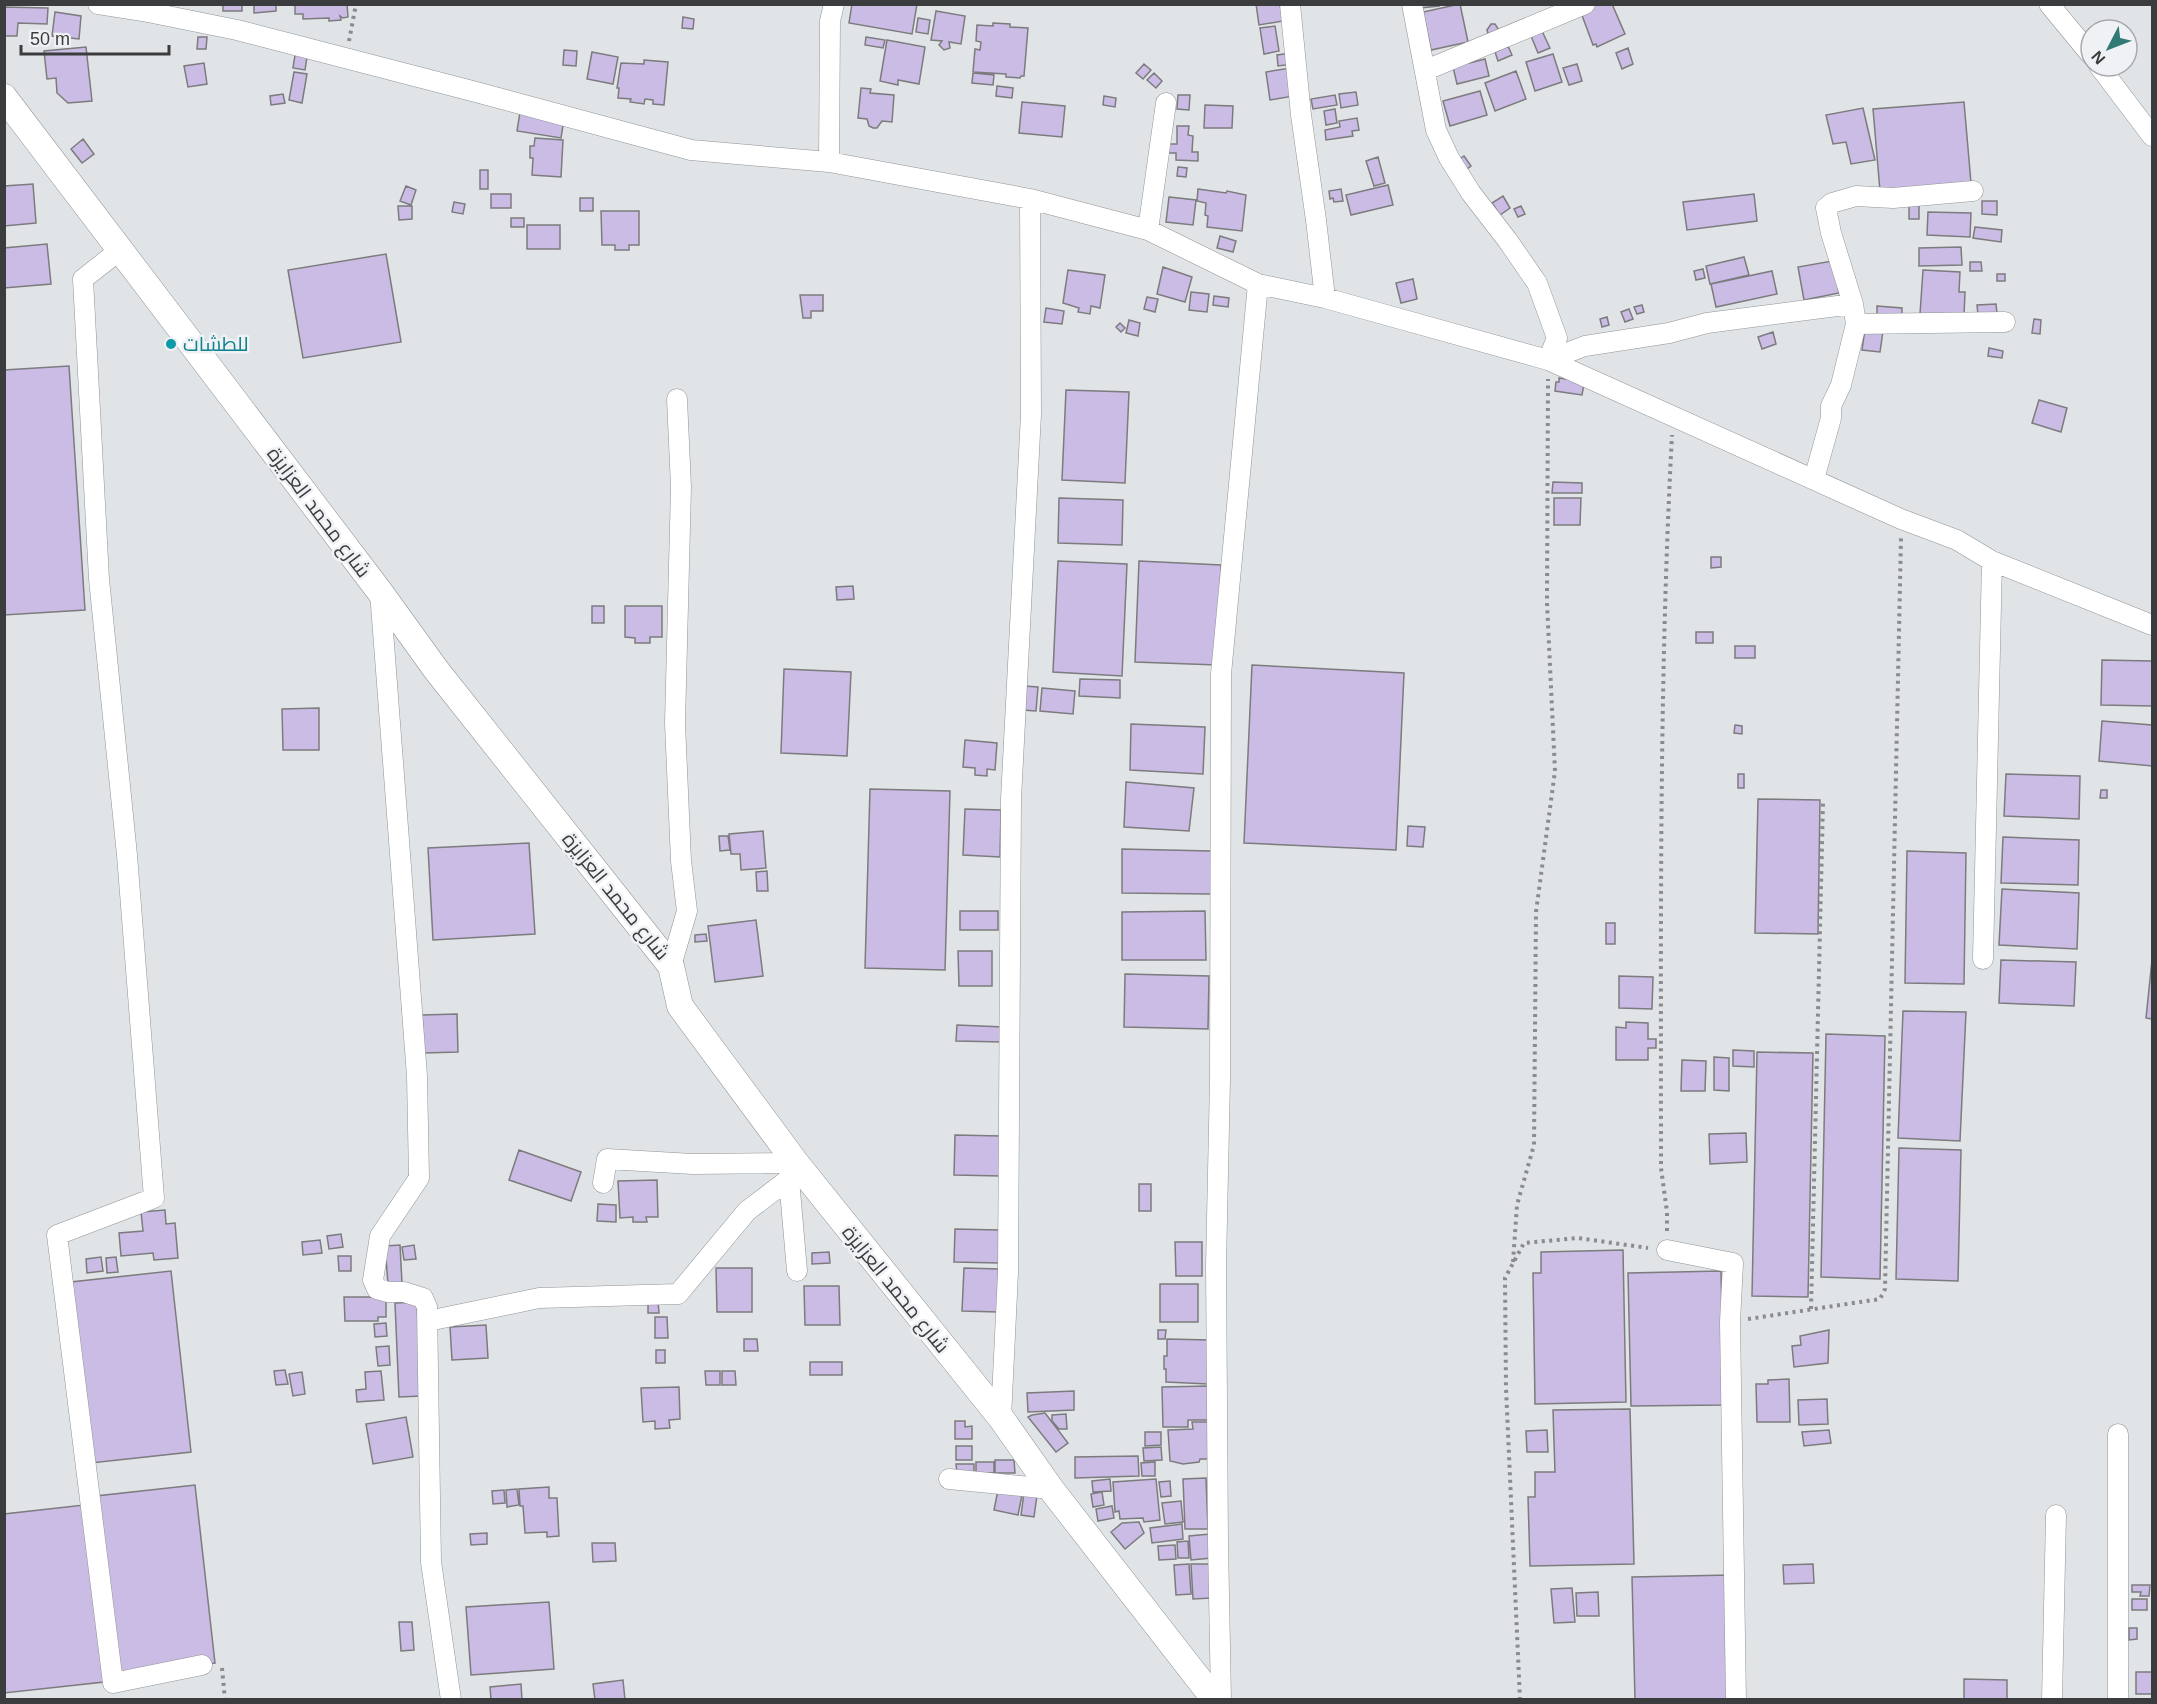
<svg xmlns="http://www.w3.org/2000/svg" width="2157" height="1704" font-family="Arial,Cairo,sans-serif">
<style>
.building{fill:#cabce4;stroke:#7c7b7e;stroke-width:1.5}
.lines{fill:none;stroke-linecap:round;stroke-linejoin:round}
.minor-casing{stroke:#919396;stroke-width:21}
.major-casing{stroke:#919396;stroke-width:27}
.path{stroke:#898b8e;stroke-width:4;stroke-dasharray:3 4.5;stroke-linecap:butt}
.minor{stroke:#fff;stroke-width:20}
.major{stroke:#fff;stroke-width:26}
.culture-dot{fill:#0f9aa8;stroke:#eff1f5;stroke-width:2}
.labels{text-anchor:middle;stroke-width:5;stroke-linejoin:round;paint-order:stroke}
.culture-label{font-size:20px;fill:#0d838f;stroke:#eff1f5;text-anchor:start}
.street-label{font-size:20px;fill:#3b3c3e;stroke:#eff1f5}
</style>
<rect width="100%" height="100%" fill="#e1e4e7"/>
<!-- building -->
<path class="building" d="M223,4H242V11H223Z
M254,4H276V11L254,13Z
M295,4H347L348,17L343,18L340,16L341,20L329,21V18L303,19V14H295Z
M852,4H917L912,34L849,23Z
M1256,4H1280L1283,21L1259,25Z
M1421,4H1439V6L1421,8Z
M1460,4L1468,42L1431,50L1423,12Z
M1594,4H1612L1625,34L1597,47L1596,44L1593,45L1580,10Z
M4,7L48,8L47,24L18,23L17,36H4Z
M936,11L965,16L961,44L949,42L950,48L944,50L939,45L942,41L931,40Z
M55,12L81,16L79,39L52,36Z
M683,17L694,19L693,29L682,28Z
M918,18L930,20L928,34L916,32Z
M993,23L1010,24V27L1028,28L1024,76H1021L1020,78L1006,77V74L973,72L975,49L980,50L981,42L976,41L977,25L993,26Z
M1491,24H1495L1499,30L1488,34L1487,30Z
M1275,26L1279,51L1264,54L1260,28Z
M1542,31L1550,48L1538,53L1531,36Z
M198,37H207L206,49H197Z
M866,37L885,40L883,48L865,45Z
M887,40L925,47L919,84L898,80V85L880,81Z
M1508,46L1512,55L1498,61L1495,52Z
M86,47L92,101L68,103L57,93L56,78L47,79L44,51Z
M1628,48L1633,64L1622,69L1616,53Z
M564,50L577,51L576,66L563,65Z
M592,52L618,57L613,84L587,79Z
M1291,53L1293,64L1278,66L1277,55Z
M1553,54L1562,82L1535,91L1526,62Z
M295,55L307,57L305,70L293,68Z
M1468,59L1469,63L1485,59L1489,76L1457,84L1453,67Z
M644,60L668,62L664,105L653,104V100L645,99L644,104L630,102L631,99L618,98L619,88H617L621,63L644,64Z
M204,63L207,84L188,87L184,66Z
M1144,64L1151,70L1143,79L1136,73Z
M1577,64L1582,81L1569,85L1563,68Z
M1290,68L1294,96L1270,100L1266,72Z
M1516,71L1526,99L1495,111L1485,83Z
M294,72L307,74L302,103L289,100Z
M973,73L994,75L993,85L972,83Z
M1154,73L1162,81L1156,88L1147,80Z
M997,86L1013,88L1012,98L996,96Z
M861,88L871,89L870,93L894,95L892,122L882,121L877,128H873L869,126L867,119L858,118Z
M1480,91L1487,115L1450,126L1443,101Z
M1356,92L1358,105L1341,108L1339,94Z
M283,94L285,103L271,105L270,96Z
M1178,95H1190L1189,110L1177,109Z
M1335,95L1337,105L1313,109L1311,99Z
M1104,96L1116,98L1115,107L1103,105Z
M1022,102L1065,106L1062,137L1019,133Z
M1964,102L1971,183L1880,191L1873,109Z
M1205,105L1233,106L1232,128H1204Z
M1863,108L1875,160L1851,164L1846,142L1833,144L1826,115Z
M1335,109L1337,123L1326,125L1324,111Z
M520,112L564,119L561,138L517,131Z
M1357,118L1359,130L1352,131L1353,136L1326,140L1325,130L1340,127L1339,121Z
M1177,126H1189L1188,135L1193,136L1192,152H1198V161L1176,160V153H1169V144H1177Z
M535,138L563,140L561,177L532,175L533,158H530V146H534Z
M83,139L94,154L82,163L71,149Z
M1464,156L1471,166L1464,171L1458,160Z
M1378,157L1385,183L1374,186L1366,161Z
M1178,167L1187,168L1186,177L1177,176Z
M480,170H488V189H480Z
M33,184L36,223L4,226V186Z
M1388,185L1393,205L1351,215L1346,195Z
M406,186L416,190L411,205L400,201Z
M1198,189L1226,193L1227,191L1246,195L1242,231L1207,227L1208,216L1205,215L1206,203L1197,201Z
M1341,189L1343,201L1334,202L1333,198L1330,199L1329,191Z
M491,194H511V208H491Z
M1754,194L1757,221L1687,230L1683,202Z
M1503,196L1510,208L1500,215L1492,203Z
M1169,197L1196,200L1193,225L1166,222Z
M580,198H593V211H580Z
M1982,201H1997V215L1982,214Z
M454,202L465,204L463,214L452,212Z
M1909,202H1919V219H1909Z
M398,206H412V219L399,220Z
M1521,206L1525,214L1518,217L1514,209Z
M601,211H639V245H629V250H615V245H602Z
M1928,212L1971,213L1970,237L1927,235Z
M511,218H524V227H511Z
M527,225H560V249H527Z
M1975,227L2002,230L2001,242L1973,238Z
M1220,236L1236,241L1233,252L1217,248Z
M47,244L51,284L4,288V248Z
M1961,247L1962,265L1919,266V248Z
M386,254L401,342L303,358L288,270Z
M1744,257L1749,275L1710,284L1706,266Z
M1832,261L1839,293L1804,300L1798,267Z
M1970,262H1981L1982,271H1970Z
M1163,267L1192,277L1185,302L1157,294Z
M1703,269L1705,278L1696,280L1694,271Z
M1068,270L1105,275L1100,308L1091,306L1090,314L1078,312L1079,308L1063,303Z
M1923,270L1960,272L1959,292H1965L1964,316L1920,314Z
M1772,271L1777,294L1716,307L1711,284Z
M1997,274H2005V281H1997Z
M1413,279L1417,299L1401,303L1396,283Z
M1191,292L1209,294L1207,312L1189,310Z
M800,295H823V311H811V318H803Z
M1214,296L1229,298L1228,307L1213,305Z
M1147,297L1158,299L1155,312L1144,309Z
M1996,304L1997,314L1978,315L1977,305Z
M1642,305L1644,312L1637,314L1634,307Z
M1877,306L1902,308V316L1877,315Z
M1046,308L1064,311L1062,324L1044,322Z
M1629,309L1633,319L1625,322L1621,312Z
M1607,317L1609,325L1602,327L1600,319Z
M2034,319L2041,320L2040,334L2032,333Z
M1129,320L1140,323L1138,336L1126,333Z
M1120,323L1125,328L1121,332L1116,327Z
M1865,329L1883,331L1880,352L1862,350Z
M1773,332L1776,344L1762,349L1758,337Z
M1989,348L2003,351L2002,358L1988,356Z
M69,366L85,610L4,615V370Z
M1559,378L1581,381L1584,384L1582,395L1555,391L1556,382H1559Z
M1066,390L1129,392L1125,483L1062,480Z
M2039,400L2067,408L2061,432L2032,423Z
M1553,482L1582,483V493H1552Z
M1059,498L1123,500L1122,545L1058,543Z
M1554,498H1581L1580,525H1554Z
M1711,557H1721V567L1711,568Z
M1058,561L1127,564L1122,676L1053,672Z
M1139,561L1221,565L1217,665L1135,662Z
M853,586L854,599L837,600L836,587Z
M592,606H604V623H592Z
M625,606H662V637H650V643H635V638L625,637Z
M1696,632H1713V643H1696Z
M1735,646H1755V658H1735Z
M2102,660L2152,661V706L2101,705Z
M1252,665L1404,673L1396,850L1244,843Z
M784,669L851,672L847,756L781,753Z
M1080,679L1120,680V698L1079,696Z
M1024,686L1038,687L1036,711L1022,710Z
M1042,688L1075,691L1073,714L1040,711Z
M319,708V750H283L282,709Z
M2102,721L2152,725V766L2099,761Z
M1131,724L1205,727L1203,774L1130,770Z
M1735,725L1742,726V734L1734,733Z
M965,740L997,743L995,770L987,769V776L975,775V768L963,767Z
M1738,774H1744V788H1738Z
M2006,774L2080,776L2079,819L2004,816Z
M1126,782L1194,788L1189,831L1124,827Z
M870,789L950,791L945,970L865,968Z
M2101,790H2107V798H2100Z
M1758,799L1820,800L1818,934L1755,933Z
M965,809L1001,810L1000,857L963,855Z
M1408,826L1425,827L1423,847L1407,846Z
M763,831L766,868L741,870L740,854H731L729,834Z
M719,836H728L730,850L720,851Z
M2003,837L2079,840L2078,885L2001,883Z
M529,843L535,934L433,940L428,848Z
M1122,849L1211,851V894L1122,893Z
M1907,851L1966,853L1964,984L1905,983Z
M767,871L768,891H757L756,872Z
M2002,889L2079,893L2077,949L1999,945Z
M960,911H998V930H960Z
M1205,911L1206,960H1122V912Z
M756,920L763,976L715,982L708,926Z
M1606,923H1615V944H1606Z
M706,934L707,941L695,942V935Z
M958,951H992V986H959Z
M2001,960L2076,962L2074,1006L1999,1003Z
M2152,960V1019L2146,1018Z
M1125,974L1209,976L1208,1029L1124,1027Z
M1619,976L1653,977L1652,1009L1619,1008Z
M1903,1011L1966,1012L1960,1141L1898,1138Z
M457,1014L458,1052L424,1053L422,1015Z
M1626,1022L1648,1023V1039H1656V1048H1648V1060H1616V1027L1626,1028Z
M957,1025L1004,1027L1003,1042L956,1041Z
M1826,1034L1885,1036L1880,1279L1821,1277Z
M1733,1050L1754,1051V1067L1733,1066Z
M1757,1052L1813,1053L1808,1297L1752,1296Z
M1714,1057L1729,1058V1091L1714,1090Z
M1682,1060L1706,1061L1705,1091H1681Z
M1746,1133L1747,1162L1710,1164L1709,1134Z
M955,1135L1001,1136V1176L954,1175Z
M1899,1148L1961,1150L1958,1281L1896,1279Z
M519,1150L581,1172L571,1201L509,1180Z
M657,1180L658,1217H646L647,1222H633V1217L620,1218L618,1181Z
M1139,1184H1151V1211H1139Z
M598,1204L616,1205V1222L597,1221Z
M165,1210L166,1224L175,1223L178,1258L154,1260L153,1253L121,1256L119,1233L143,1231L141,1212Z
M955,1229L999,1230V1263L954,1262Z
M341,1234L343,1247L329,1249L327,1236Z
M320,1240L322,1253L303,1255L302,1242Z
M1175,1242H1202V1276H1176Z
M400,1245L402,1283L388,1284L385,1246Z
M414,1245L416,1259L404,1260L402,1247Z
M1623,1250L1626,1402L1535,1404L1533,1273H1541V1252Z
M829,1252L830,1263L812,1264V1253Z
M338,1256H351V1271H339Z
M101,1257L103,1271L87,1273L86,1259Z
M116,1257L118,1272L107,1273L106,1258Z
M716,1268H752V1312H717Z
M964,1268L1000,1269L998,1312L962,1311Z
M171,1271L191,1452L91,1463L71,1282Z
M1721,1271L1724,1405L1631,1406L1628,1273Z
M1160,1284H1198V1322H1160Z
M804,1286H839L840,1325H805Z
M344,1297H386V1317H378V1321H345Z
M648,1301H658L659,1313H648Z
M417,1302L422,1396L399,1397L395,1303Z
M655,1317H667L668,1338H655Z
M386,1323L387,1336L375,1337L374,1324Z
M486,1325L488,1358L452,1360L450,1327Z
M1158,1330H1166L1165,1339H1158Z
M1829,1330L1828,1363L1794,1367L1792,1346L1801,1345L1800,1336Z
M744,1339H757L758,1351H744Z
M1167,1339L1210,1340L1208,1384L1166,1382V1369H1164V1356H1167Z
M389,1346L390,1365L378,1366L376,1347Z
M656,1350H665V1363H656Z
M810,1362H842V1375H810Z
M285,1370L288,1384L276,1385L274,1371Z
M381,1371L384,1400L357,1402L356,1390L366,1389L365,1372Z
M705,1371H720V1385H706Z
M722,1371H735L736,1385H722Z
M302,1372L305,1394L293,1396L289,1374Z
M1789,1379L1790,1422H1757L1756,1384H1768V1380Z
M1208,1386V1420H1188V1427H1163L1162,1387Z
M679,1387L680,1419L669,1420L670,1428L655,1429V1421L643,1422L641,1388Z
M1074,1391V1410L1028,1412L1027,1393Z
M1827,1399L1828,1424L1799,1425L1798,1400Z
M1630,1409L1634,1564L1530,1566L1528,1497H1535V1472H1555L1553,1410Z
M1045,1413L1068,1443L1056,1452L1028,1417L1032,1415Z
M1066,1414L1067,1429H1059L1052,1421V1415Z
M406,1417L413,1457L373,1464L366,1424Z
M955,1421H965V1427L972,1426V1439H955Z
M1192,1422H1209L1210,1459H1200L1199,1462L1183,1464L1170,1461L1168,1430L1193,1429Z
M1547,1430L1548,1452H1527L1526,1431Z
M1829,1430L1831,1443L1804,1446L1802,1432Z
M1145,1432H1161V1445L1145,1446Z
M956,1446H972V1460H956Z
M1161,1447L1162,1460L1144,1461L1143,1448Z
M1138,1456L1139,1476L1075,1478V1457Z
M995,1460H1014L1015,1473H995Z
M976,1462H994V1473H976Z
M1155,1462V1476H1142L1141,1463Z
M956,1464H974V1474H957Z
M1206,1478L1208,1529H1185L1183,1479Z
M1110,1479L1111,1491L1093,1492L1092,1481Z
M1156,1479L1160,1520L1144,1522L1143,1518L1120,1519L1119,1511L1115,1512L1113,1482Z
M1170,1481L1171,1496L1161,1497L1159,1482Z
M195,1485L215,1663L116,1673L96,1496Z
M549,1487V1498H557L559,1536L547,1537V1532L525,1533L523,1506H520L519,1489Z
M517,1489L519,1505L507,1507L506,1490Z
M504,1490L505,1503L493,1504L492,1491Z
M998,1490L1022,1495L1018,1515L994,1510Z
M1102,1492L1104,1505L1093,1507L1091,1494Z
M1024,1493L1037,1495L1034,1517L1021,1515Z
M1181,1501L1183,1522L1165,1524L1162,1503Z
M84,1505L104,1682L4,1693V1514Z
M1112,1506L1114,1518L1098,1521L1096,1509Z
M1139,1522L1144,1533L1125,1549L1111,1532L1122,1523Z
M1182,1524L1183,1539L1152,1543L1150,1528Z
M487,1533V1544L471,1545L470,1534Z
M1210,1534L1212,1558L1191,1560L1189,1536Z
M1188,1541L1189,1558H1178L1177,1542Z
M592,1543H615L616,1561L593,1562Z
M1175,1545L1176,1559L1159,1560L1158,1546Z
M1189,1564L1191,1594L1176,1595L1174,1565Z
M1191,1564H1210L1211,1598L1193,1599Z
M1813,1564L1814,1583L1784,1584L1783,1565Z
M1731,1575L1734,1700H1635L1632,1577Z
M2132,1585H2150L2149,1596H2140L2141,1592H2132Z
M1572,1588L1575,1622L1554,1623L1551,1589Z
M1598,1592L1599,1616H1577L1576,1593Z
M2132,1599H2147V1610H2132Z
M549,1602L554,1669L471,1675L466,1607Z
M399,1622H412L414,1650L401,1651Z
M2129,1628H2137V1639L2129,1640Z
M2136,1672H2152V1694H2136Z
M1964,1679L2007,1680V1700H1964Z
M623,1680L625,1700H595L593,1684Z
M521,1684L522,1700H491L490,1687Z"/>
<g class="lines">
<defs>
<path id="minor" d="M98,4L143,11L237,30L476,92L691,150L829,162L1030,199L1148,230L1258,284L1325,298L1548,360L1901,519L1957,540L1992,561L2152,625
M1290,4L1301,115L1316,220L1325,298
M1412,4L1436,130L1449,158L1471,193L1508,241L1537,283L1557,338L1548,360
M2049,4L2091,55
M2099,66L2152,136
M1426,70L1585,4
M829,162L830,21L834,4
M1148,230L1166,103
M120,250L83,279L99,579L127,855L154,1198L57,1235L113,1683L202,1665
M1856,324L2005,322
M1548,360L1585,346L1669,333L1707,323L1853,304
M1814,479L1831,418V406L1841,385L1856,324L1853,304L1831,233L1826,208L1832,203L1856,196L1893,198L1973,191
M380,592L417,1076L419,1178L380,1236L373,1280L377,1289L388,1292H404L423,1298L427,1307L431,1562L451,1700
M1983,959L1992,561
M671,966L687,911L681,861L675,723L681,487L677,399
M789,1179L797,1271
M1667,1250L1733,1263L1730,1322L1736,1700
M428,1321L539,1298L678,1294L747,1211L789,1179L796,1163L693,1164L607,1159L603,1183
M1001,1418L1008,1273L1011,799L1031,414L1030,199
M2118,1434V1700
M949,1479L1051,1489
M1221,1700L1218,1542L1216,1265L1220,1080L1221,674L1258,284
M2052,1700L2056,1515"/>
<path id="major" d="M4,97L380,592L437,671L671,966L680,1006L796,1163L1001,1418L1051,1489L1215,1700"/>
</defs>
<!-- minor casing -->
<use href="#minor" class="minor-casing"/>
<!-- major casing -->
<use href="#major" class="major-casing"/>
<!-- path -->
<path class="path" d="M349,41L356,4
M1667,1231V1212L1661,1168C1661,923 1659,679 1672,435
M1513,1262L1517,1205L1534,1145L1536,912L1555,771L1547,603L1548,379
M1811,1309L1823,802
M1748,1319L1880,1299L1885,1289L1901,537
M222,1668L225,1700
M1520,1700L1506,1388L1505,1278L1524,1243L1578,1238L1648,1248"/>
<!-- minor -->
<use href="#minor" class="minor"/>
<!-- major -->
<use href="#major" class="major"/>
</g>
<!-- markers -->
<circle class="culture-dot" cx="171" cy="344" r="6"/>
<g class="labels">
<!-- culture labels -->
<g class="culture-label">
<text x="183" y="351">للطشات</text>
</g>
<!-- street labels -->
<g class="street-label">
<text transform="translate(319 512) rotate(53)" y="7">شارع محمد العزايزة</text>
<text transform="translate(616 896) rotate(51)" y="7">شارع محمد العزايزة</text>
<text transform="translate(896 1289) rotate(51)" y="7">شارع محمد العزايزة</text>
</g>
</g>
<!-- border -->
<rect width="2157" height="1704" fill="none" stroke="#3b3c3e" stroke-width="12"/>
<!-- north arrow -->
<g transform="translate(2109 48) rotate(228)"><circle r="28" fill="#eff1f5" stroke="#a7a9ac" stroke-width="1.5"/>
<path d="M0-4.5L10 22L0 15L-10 22Z" fill="#317a75"/>
<text y="-9" font-size="16" font-weight="bold" text-anchor="middle" fill="#3b3c3e">N</text>
</g>
<!-- scale -->
<path d="M21 45v9h148v-9" fill="none" stroke="#3b3c3e" stroke-width="3"/>
<text x="30" y="45" font-size="18" fill="#3b3c3e" stroke="#eff1f5" stroke-width="4.5" paint-order="stroke">50 m</text>
</svg>
